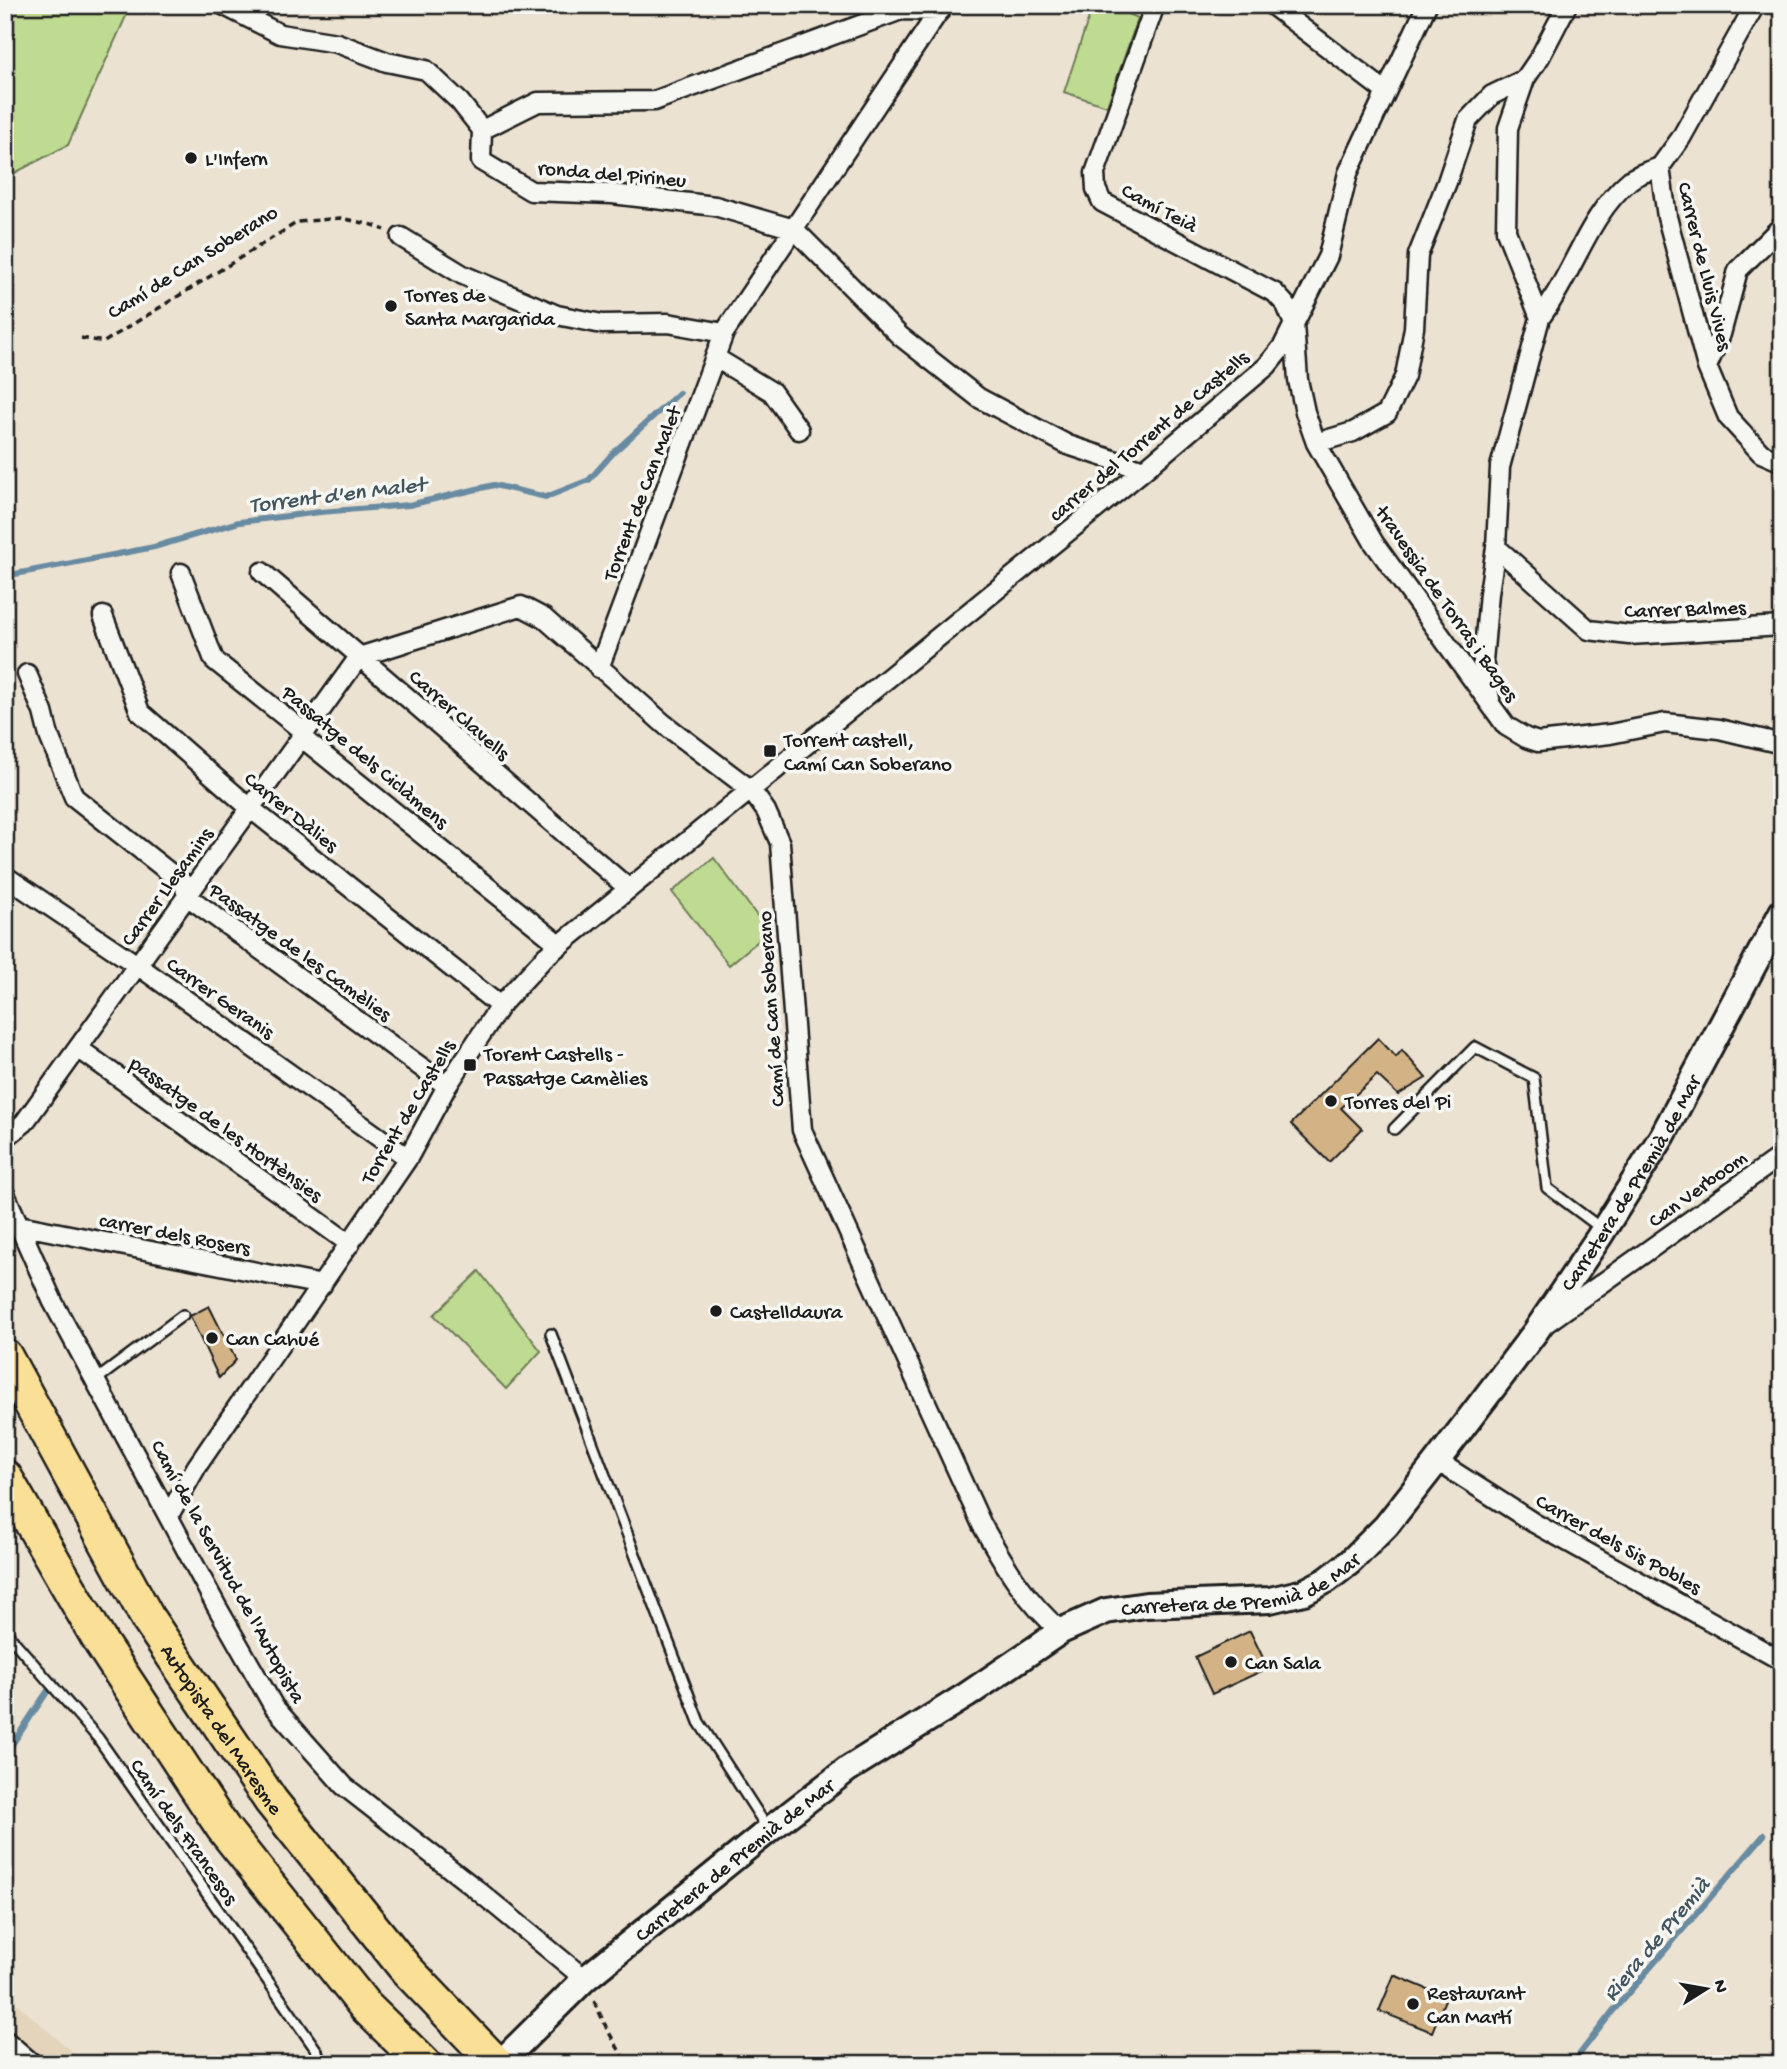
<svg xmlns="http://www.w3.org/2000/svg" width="1787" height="2069" font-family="'Gochi Hand',sans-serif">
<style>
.built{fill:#e4d4bb}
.green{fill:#bfdb92;stroke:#6e7c57;stroke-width:2}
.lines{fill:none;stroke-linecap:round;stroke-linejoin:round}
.stream{stroke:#678ba1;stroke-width:6}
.building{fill:#d3b386;stroke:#1c1c1c;stroke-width:2}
.lane-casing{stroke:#1c1c1c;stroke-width:14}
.street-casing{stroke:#1c1c1c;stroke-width:23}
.secondary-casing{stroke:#1c1c1c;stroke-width:30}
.highway-casing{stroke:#1c1c1c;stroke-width:38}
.path{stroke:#1c1c1c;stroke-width:3.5;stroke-dasharray:7 5;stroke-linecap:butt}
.lane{stroke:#f6f6f2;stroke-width:9}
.street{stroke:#f6f6f2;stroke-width:18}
.secondary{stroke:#f6f6f2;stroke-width:24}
.highway{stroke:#fadf96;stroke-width:33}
.poi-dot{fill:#1c1c1c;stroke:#f6f6f2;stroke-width:2.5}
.labels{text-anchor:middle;stroke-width:7;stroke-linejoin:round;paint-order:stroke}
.poi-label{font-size:21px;fill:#1c1c1c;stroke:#f6f6f2;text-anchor:start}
.street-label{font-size:21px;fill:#1c1c1c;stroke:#f6f6f2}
.water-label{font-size:23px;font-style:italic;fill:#42545e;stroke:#f6f6f2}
</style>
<rect width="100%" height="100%" fill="#ece2d2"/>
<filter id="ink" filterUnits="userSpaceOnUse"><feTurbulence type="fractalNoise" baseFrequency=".0143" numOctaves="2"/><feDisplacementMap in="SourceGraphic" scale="14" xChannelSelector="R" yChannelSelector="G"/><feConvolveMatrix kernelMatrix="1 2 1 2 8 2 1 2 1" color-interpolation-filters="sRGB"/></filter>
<g filter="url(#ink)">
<!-- built -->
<path class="built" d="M5,1993L86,2064H5Z"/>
<!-- green -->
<path class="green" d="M5,5H131L68,145L5,178Z
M1093,5H1108L1138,18L1107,106L1064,92Z
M714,858L769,932L729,965L672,892Z
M479,1271L541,1351L506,1389L434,1315Z"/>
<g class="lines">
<!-- stream -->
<path class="stream" d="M5,576L154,547L239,522L320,512L409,505L494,485L546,497L589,480L614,452L679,393
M5,1755L55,1680
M1572,2064L1612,2012L1764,1835"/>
</g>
<!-- building -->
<path class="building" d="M1378,1038L1396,1057L1402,1050L1426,1078L1398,1095L1377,1075L1341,1108L1362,1129L1329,1162L1291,1124Z
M209,1306L236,1360L219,1378L190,1316Z
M1250,1631L1268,1668L1212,1694L1195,1657Z
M1394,1975L1446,1997L1432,2032L1379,2011Z"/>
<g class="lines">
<defs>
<path id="lane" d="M1394,1129L1475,1047L1534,1078L1547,1188L1602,1229
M551,1334L699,1722L768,1829
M96,1380L183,1315
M5,1631L98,1738L317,2051L320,2064"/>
<path id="street" d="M223,5L280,34L337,43L387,62L426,70L460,102L482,130
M1155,5L1095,173L1096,189L1102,202L1275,293L1286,305L1294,324L1298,380L1305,412L1316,443L1374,543L1506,726L1526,738L1538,742L1610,734L1665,723L1719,729L1782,744
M1272,5L1386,92
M940,11L901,10L654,101L538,102L482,130L481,161L531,191L612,194L715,206L794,229L900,336L979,398L1068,445L1144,470
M1660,167L1667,217L1707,367L1728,417L1761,453L1782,462
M1660,167L1681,138L1755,5
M401,237L463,275L557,315L602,324L668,323L724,333
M1540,318C1573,275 1587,216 1630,180C1638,174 1651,170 1660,167
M716,358L772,392L799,430
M1707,367L1721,334L1738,270L1782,226
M1316,443L1353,432L1387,413L1405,376L1414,328L1418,255L1447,182L1468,120L1492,95L1525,79
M1496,547L1589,630L1629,635L1782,626
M262,572L629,889
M181,573L214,660L299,728L301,737L560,945
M103,616L140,712L250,808L500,1006
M359,657L521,606L544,618L664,724L751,790L766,811L780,843L802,1130L982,1525C1004,1564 1026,1602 1061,1631
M599,668L724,333L943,5
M27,674L43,712L49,736L74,797L184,884L187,896L447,1086
M1490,699L1483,661L1489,593L1496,547L1500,467L1540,318L1506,231L1508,128L1525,79L1540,57L1567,5
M5,876L137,965L408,1158
M78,1048L350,1244
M5,1138L24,1123L359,657
M5,1194L53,1302L217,1607L274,1707L344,1786L476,1889L585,1979
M19,1225L322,1285
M1545,1324L1782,1155
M1437,1461L1534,1523L1782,1661
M169,1515L197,1466L408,1158L447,1086L500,1006L545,957L1144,470L1267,366L1283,346L1328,256L1348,173L1427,5
M5,2040L33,2064"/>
<g id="secondary">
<path id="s1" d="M499,2064L585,1979L769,1830L848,1769L967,1695L1061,1631L1106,1611L1146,1605L1270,1600L1304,1592L1327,1580L1350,1562L1386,1526L1437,1461L1536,1331L1599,1237L1663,1135L1782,912"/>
</g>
<g id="highway">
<path id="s2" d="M5,1356L148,1619L271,1801L406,1969L497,2064"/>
<path d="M5,1477L101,1643L223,1828L365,2006L424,2064"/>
</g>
</defs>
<!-- lane casing -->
<use href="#lane" class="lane-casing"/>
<!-- street casing -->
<use href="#street" class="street-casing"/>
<!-- secondary casing -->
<use href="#secondary" class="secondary-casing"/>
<!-- highway casing -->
<use href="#highway" class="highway-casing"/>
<!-- path -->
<path class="path" d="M81,338L104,342L298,222L340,218L373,225L385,230
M594,2001L607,2029L627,2064"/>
<!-- lane -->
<use href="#lane" class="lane"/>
<!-- street -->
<use href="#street" class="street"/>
<!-- secondary -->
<use href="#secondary" class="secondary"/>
<!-- highway -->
<use href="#highway" class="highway"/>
</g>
</g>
<!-- markers -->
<g class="poi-dot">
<circle cx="191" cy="158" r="7"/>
<circle cx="391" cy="306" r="7"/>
<rect x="763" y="744" width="14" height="14" rx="3.5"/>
<rect x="463" y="1058" width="14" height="14" rx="3.5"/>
<circle cx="1331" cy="1101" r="7"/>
<circle cx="716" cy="1311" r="7"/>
<circle cx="212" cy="1338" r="7"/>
<circle cx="1231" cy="1662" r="7"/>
<circle cx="1413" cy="2004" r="7"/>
</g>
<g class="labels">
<!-- poi labels -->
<g class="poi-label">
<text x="205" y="165">L'Infern</text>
<text x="405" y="301">Torres de<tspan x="405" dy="24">Santa Margarida</tspan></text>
<text x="784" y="746">Torrent castell,<tspan x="784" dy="24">Camí Can Soberano</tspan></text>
<text x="484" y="1060">Torent Castells -<tspan x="484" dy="24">Passatge Camèlies</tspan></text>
<text x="1345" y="1108">Torres del Pi</text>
<text x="730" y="1318">Castelldaura</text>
<text x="226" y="1345">Can Cahué</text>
<text x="1245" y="1669">Can Sala</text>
<text x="1427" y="1999">Restaurant<tspan x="1427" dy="24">Can Martí</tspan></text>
</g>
<!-- street labels -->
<g class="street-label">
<text transform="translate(612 173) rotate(5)" y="7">ronda del Pirineu</text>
<text transform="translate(1160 207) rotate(28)" y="7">Camí Teià</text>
<text transform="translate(192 261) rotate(-32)" y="7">Camí de Can Soberano</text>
<text transform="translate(1706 266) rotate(76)" y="7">Carrer de Lluis Vives</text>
<text transform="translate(1148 435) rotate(-40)" y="7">carrer del Torrent de Castells</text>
<text transform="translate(641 493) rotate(-69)" y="7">Torrent de Can Malet</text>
<text transform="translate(1448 603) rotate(55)" y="7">travessia de Torras i Bages</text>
<text transform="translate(1685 608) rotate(-2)" y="7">Carrer Balmes</text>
<text transform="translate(460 714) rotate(41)" y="7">Carrer Clavells</text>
<text transform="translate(366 756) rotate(40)" y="7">Passatge dels Ciclàmens</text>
<text transform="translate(292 811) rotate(39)" y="7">Carrer Dàlies</text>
<text transform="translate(166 886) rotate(-54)" y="7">Carrer Llesamins</text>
<text transform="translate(301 951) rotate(36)" y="7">Passatge de les Camèlies</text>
<text transform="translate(221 997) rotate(35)" y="7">Carrer Geranis</text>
<text transform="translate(770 1009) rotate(-94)" y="7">Camí de Can Soberano</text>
<text transform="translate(407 1111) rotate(-59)" y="7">Torrent de Castells</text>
<text transform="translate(227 1128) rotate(36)" y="7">passatge de les Hortènsies</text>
<text dy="7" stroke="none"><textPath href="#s1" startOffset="1488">Carretera de Premià de Mar</textPath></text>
<text transform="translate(1697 1188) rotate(-36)" y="7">Can Verboom</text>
<text transform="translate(175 1233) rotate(11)" y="7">carrer dels Rosers</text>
<text transform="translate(1619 1543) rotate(29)" y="7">Carrer dels Sis Pobles</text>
<text transform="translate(229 1571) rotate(61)" y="7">Camí de la Servitud de l'Autopista</text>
<text dy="7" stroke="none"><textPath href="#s1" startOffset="900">Carretera de Premià de Mar</textPath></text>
<text dy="7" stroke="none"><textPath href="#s2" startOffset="432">Autopista del Maresme</textPath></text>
<text transform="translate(185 1831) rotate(55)" y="7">Camí dels Francesos</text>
<text dy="7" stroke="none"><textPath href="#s1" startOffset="312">Carretera de Premià de Mar</textPath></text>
</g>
<!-- water labels -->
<g class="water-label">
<text transform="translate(337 493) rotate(-7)" y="8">Torrent d'en Malet</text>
<text transform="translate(1655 1938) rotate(-50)" y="8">Riera de Premià</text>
</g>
</g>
<!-- margin -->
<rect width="1787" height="2069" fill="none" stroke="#f6f6f2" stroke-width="28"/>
<rect x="14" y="14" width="1759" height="2041" fill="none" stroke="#1c1c1c" stroke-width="2.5" filter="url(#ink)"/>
<!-- north arrow -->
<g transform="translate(1706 1989) rotate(79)" stroke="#f6f6f2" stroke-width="5" paint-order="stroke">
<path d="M0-5L12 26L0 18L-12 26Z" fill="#1c1c1c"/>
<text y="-10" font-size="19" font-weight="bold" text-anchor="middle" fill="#1c1c1c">N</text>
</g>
</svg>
